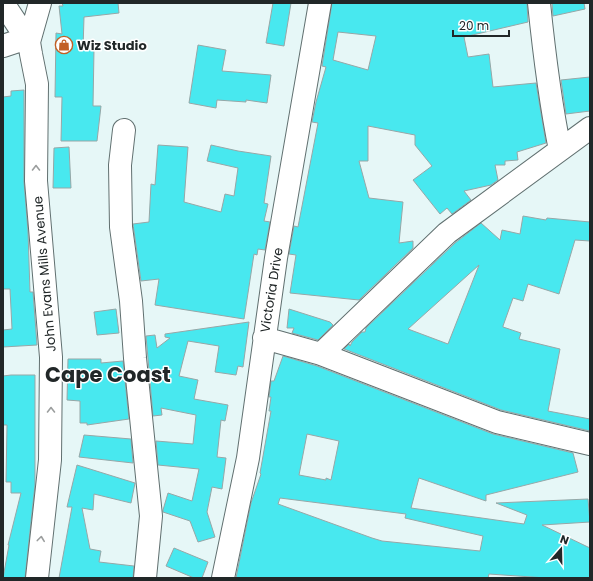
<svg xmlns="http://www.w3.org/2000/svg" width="593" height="581" font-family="Poppins,sans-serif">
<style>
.building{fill:#48e8ef;stroke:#97a7a7;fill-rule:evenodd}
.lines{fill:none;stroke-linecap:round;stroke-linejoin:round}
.minor-casing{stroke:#617070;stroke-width:24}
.minor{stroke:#fff;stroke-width:22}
.oneway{stroke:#9b9e9e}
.labels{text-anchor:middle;stroke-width:3;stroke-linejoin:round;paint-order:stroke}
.poi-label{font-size:13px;font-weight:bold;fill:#212728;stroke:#fff;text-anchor:start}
.street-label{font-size:13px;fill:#212728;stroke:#fff}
.town-label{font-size:21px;font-weight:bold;fill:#212728;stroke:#fff}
</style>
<rect width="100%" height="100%" fill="#e6f7f7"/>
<!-- building -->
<path class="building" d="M62,3H118L119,13L84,17L83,49H94L93,106H101L97,141H61L62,97H55L56,33L62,34L59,6H63Z
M273,3H291L284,46L266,43Z
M332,3H527L528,22L464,37L468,57L489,54L493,87L536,83L546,143L517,152L518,160L505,161V165H495L498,180L491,185L464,191L471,200L452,214L447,208L440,214L413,180L432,166L415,145V135L368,126V161H359L369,198L403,202L399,243L413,241V248L359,300L290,293L296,255L289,254L294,226L298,227L318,123L312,122L316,102L326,67L322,66ZM338,32L376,36L368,70L333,60Z
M552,3H584L585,9L553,16Z
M198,45L226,50L222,71L271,75L267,103L246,100V102L217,100L216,108L189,103Z
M590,77V111L566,114L561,80Z
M24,90V182L28,231L30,292H33L37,345L3,347V330L12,329L10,289H3V97L11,96V91Z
M158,145L188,147L184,202L221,212L225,194L234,196L238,168L207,161L211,145L238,151L271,156L264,203L268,204L264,221L270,222L265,250L258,249L257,255L254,254L244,319L155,305L159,279L141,281L133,224L149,222L151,184L155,185Z
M69,147L71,188H53L54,148Z
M523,216L546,220L547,218L590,222V241L575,240L559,294L528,284L523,301L513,298L503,326V327L521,333L519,339L560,349L548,411L590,419V431L501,410L344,349L349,344L350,346L352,342L362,332H365L366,328L455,243L481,223L500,240L502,230L520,234ZM479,265L448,344L408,329Z
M116,309L119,333L97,335L94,312Z
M289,309L330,322L333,325L318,340L292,333L294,328H287Z
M249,322L243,367L238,366L236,375L215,372L219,346L188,341L179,376L198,380L194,399L228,405L225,421L221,420L217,457L226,458L222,489L212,487L207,512L215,537L198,542L190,521L163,512V510L168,493L192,501L199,469L158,465L156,441L193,444L196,415L161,408L162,415L153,416L146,336L155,335L157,348L170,338L165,337V334Z
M283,356L317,366L493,434L573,453L578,472L486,495V501L419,478L411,508L524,524L527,515L496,503L588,499L590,522L542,525L590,548V578H546L489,574L488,578H236L251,503L261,474L260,473L271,411H269L271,397H269L271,381H274ZM307,434L339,441L331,480L326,478V480L299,475ZM280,498L406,514L405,518L483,536L480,551L382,541L372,538L278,504Z
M68,359H101V363L123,361L129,419L87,425V423H80V401L67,400Z
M11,375H35V485L25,578H3L9,545H8L21,493H11V482H6L7,425H3V376Z
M84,435L131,439L133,463L79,457Z
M77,465L135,483L131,503L94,494L93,510L82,508L90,549L101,551L99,562L134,566L133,578H59L72,507H67Z
M174,548L208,562L202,578H194L166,566Z"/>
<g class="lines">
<defs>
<path id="minor" d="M3,3L29,42
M539,3C544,52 550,101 560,150
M3,46L27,38
M124,130L120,165L121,227L131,301L135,358L151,516L145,578
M264,338L321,354L497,422L590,444
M321,354L447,233L590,128
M37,578L50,460L51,357L36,181L37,84L31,54L29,42L40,3
M223,578L248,458L276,258L320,3"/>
</defs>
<!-- minor casing -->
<use href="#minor" class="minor-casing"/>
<!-- minor -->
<use href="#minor" class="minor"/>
</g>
<!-- one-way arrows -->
<defs><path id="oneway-chevron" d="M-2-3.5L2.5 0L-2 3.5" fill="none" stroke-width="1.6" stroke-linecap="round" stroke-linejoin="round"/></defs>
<g class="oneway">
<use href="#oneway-chevron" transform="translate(36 168) rotate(-90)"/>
<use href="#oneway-chevron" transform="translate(51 410) rotate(-90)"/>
<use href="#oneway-chevron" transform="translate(41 539) rotate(-83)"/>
</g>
<!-- icons -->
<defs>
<symbol id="shop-ring" viewBox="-11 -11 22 22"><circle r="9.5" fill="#fff" stroke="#c26026" stroke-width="1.5"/><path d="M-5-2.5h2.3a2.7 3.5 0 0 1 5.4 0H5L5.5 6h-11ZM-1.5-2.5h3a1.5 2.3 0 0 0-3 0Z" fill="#c26026"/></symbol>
</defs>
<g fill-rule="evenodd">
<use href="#shop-ring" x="54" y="35" width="20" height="20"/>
</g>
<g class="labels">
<!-- poi labels -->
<g class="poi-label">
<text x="77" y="50">Wiz Studio</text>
</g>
<!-- street labels -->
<g class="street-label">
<text transform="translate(44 274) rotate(-95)" y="5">John Evans Mills Avenue</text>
<text transform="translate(271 290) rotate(-81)" y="5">Victoria Drive</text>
</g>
<!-- town labels -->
<g class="town-label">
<text x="108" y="382">Cape Coast</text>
</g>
</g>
<!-- border -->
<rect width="593" height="581" fill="none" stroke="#212728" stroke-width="8"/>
<!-- north arrow -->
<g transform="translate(561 549) rotate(20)" stroke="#ffffff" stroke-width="3" paint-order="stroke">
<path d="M0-3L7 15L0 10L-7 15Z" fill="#212728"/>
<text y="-6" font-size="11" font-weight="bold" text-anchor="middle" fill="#212728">N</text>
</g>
<!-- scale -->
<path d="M453 30v6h56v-6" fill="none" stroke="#212728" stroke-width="2"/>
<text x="459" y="30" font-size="12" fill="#212728" stroke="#ffffff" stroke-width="3" paint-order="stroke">20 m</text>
</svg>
